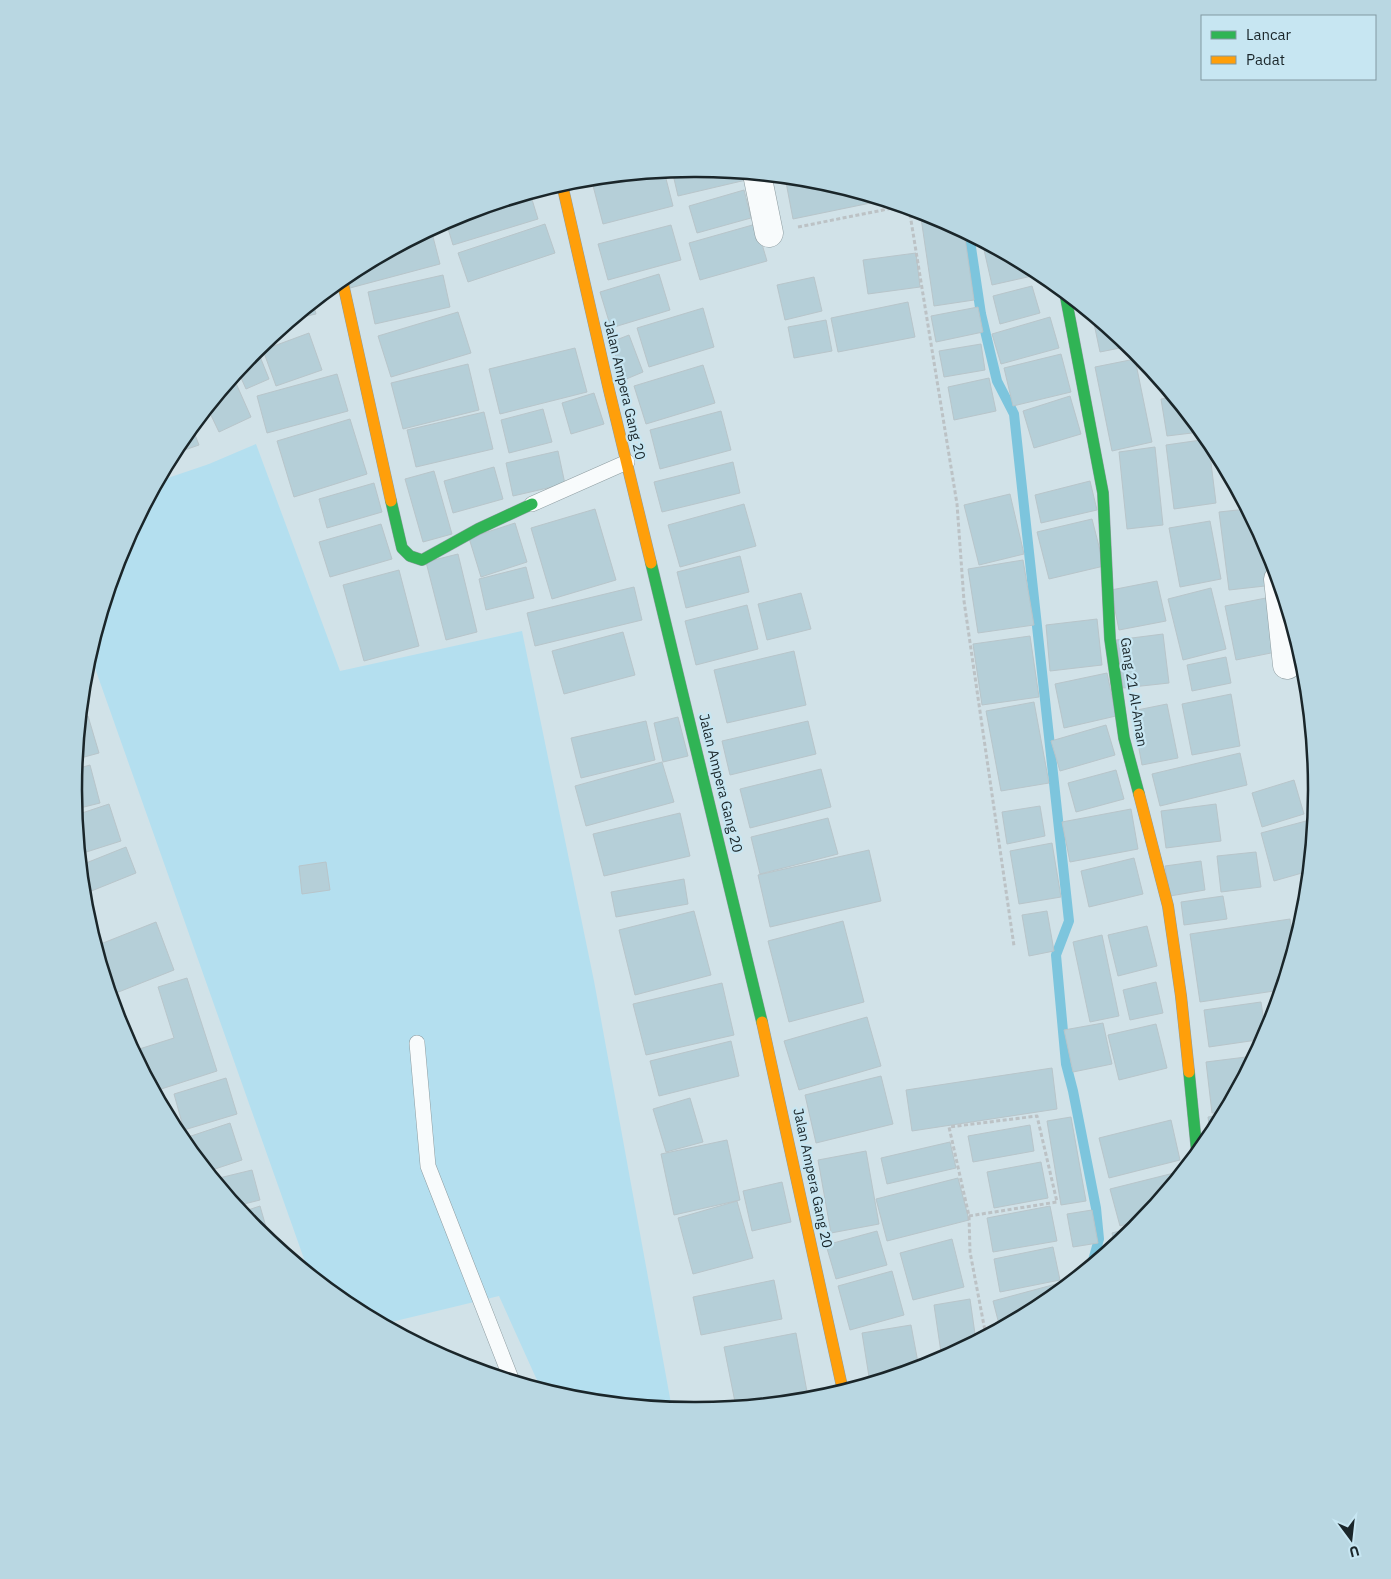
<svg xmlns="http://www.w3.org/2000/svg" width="1391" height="1579" font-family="'IBM Plex Sans',sans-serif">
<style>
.green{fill:#b4dfef}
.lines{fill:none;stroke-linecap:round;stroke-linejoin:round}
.stream{stroke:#7dc5dd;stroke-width:10}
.building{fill:#b5cfd8;stroke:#b8c5ca}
.lane-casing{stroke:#8e9ca0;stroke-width:16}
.street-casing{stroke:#8e9ca0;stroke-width:29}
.fast-casing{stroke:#8e9ca0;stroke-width:12}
.slow-casing{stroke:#8e9ca0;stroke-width:12}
.path{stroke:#bcc2c5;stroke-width:3;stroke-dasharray:4 2.5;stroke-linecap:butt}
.lane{stroke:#f8fbfc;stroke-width:15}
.street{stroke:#f8fbfc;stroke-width:28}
.fast{stroke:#30b455;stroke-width:11}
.slow{stroke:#ff9f0a;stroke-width:11}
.labels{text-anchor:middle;stroke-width:4.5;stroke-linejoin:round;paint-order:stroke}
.street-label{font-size:14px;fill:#1a262a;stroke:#c7e6f2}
.rim{fill:none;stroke:#1a262a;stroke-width:2.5}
</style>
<rect width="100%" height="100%" fill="#d1e2e8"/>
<!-- green -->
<path class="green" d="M256,444L340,671L522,631L594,981L672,1409L574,1399L541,1389L499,1296L383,1324L350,1306L309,1273L90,654L121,551L159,481L209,464Z"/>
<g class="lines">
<!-- stream -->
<path class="stream" d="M969,234L981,314L997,381L1014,414L1069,921L1056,955L1066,1064L1073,1091L1096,1208L1099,1239L1092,1264"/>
</g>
<!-- building -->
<path class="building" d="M696,168L744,173L746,180L678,196L672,170Z
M664,171L673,206L603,224L591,178Z
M785,177L817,180L885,200L793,219Z
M744,190L751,218L697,233L689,206Z
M530,193L538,219L453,245L446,222L458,215Z
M920,211L934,215L964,231L974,300L934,306Z
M545,224L555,253L468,282L458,253Z
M756,224L767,261L700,280L689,243Z
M671,225L681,260L608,280L598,244Z
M431,229L440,264L350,288V272Z
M982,241L1041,273V274L992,285Z
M916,253L920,287L868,294L863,260Z
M659,274L670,310L611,328L600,292Z
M443,275L450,307L375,324L368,292Z
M814,277L822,311L785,320L777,285Z
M1032,286L1040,313L1000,324L993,296Z
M908,302L915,337L838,352L831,318Z
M313,303L316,314L293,319Z
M978,307L983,332L936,342L931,316Z
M703,308L714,347L649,367L637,328Z
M458,312L471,353L391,377L378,336Z
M1092,314L1130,346L1100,352Z
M1050,317L1059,348L1001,364L992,334Z
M826,320L832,351L794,358L788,327Z
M309,333L322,370L276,386L263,350Z
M629,335L643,372L624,380L611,342Z
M981,344L985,370L944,377L939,351Z
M575,348L587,392L500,414L489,369Z
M257,349L269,379L246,389L238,371Z
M1061,354L1071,392L1013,406L1004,368Z
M1135,359L1152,442L1112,451L1095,367Z
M468,364L479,410L403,429L391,383Z
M703,365L715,403L646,424L634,386Z
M337,374L348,411L267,433L257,396Z
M989,378L996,411L954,420L948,387Z
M235,381L251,417L219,432L208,409L227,385Z
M594,393L604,424L571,434L562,403Z
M1070,396L1081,434L1034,448L1023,411Z
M1174,397L1189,416L1192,433L1167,436L1161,399Z
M543,409L552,442L509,453L501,420Z
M721,411L731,450L660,469L650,430Z
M484,412L493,449L416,467L407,430Z
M350,419L367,474L294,497L277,441Z
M192,427L199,445L173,454L179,444Z
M1208,439L1216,503L1174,509L1166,445Z
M1155,447L1163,525L1127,529L1119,452Z
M558,451L565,484L513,496L506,463Z
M733,462L740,493L662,512L654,482Z
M494,467L503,499L453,513L444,481Z
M434,471L452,534L423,542L405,479Z
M1090,481L1097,510L1041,523L1035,495Z
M374,483L382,512L327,528L319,499Z
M1010,494L1024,554L979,565L964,505Z
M744,504L756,546L680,567L668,525Z
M595,509L616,580L552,599L531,528Z
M1247,509L1269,550L1274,585L1229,590L1219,512Z
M1092,519L1104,566L1049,579L1037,532Z
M1210,521L1221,579L1180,587L1169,528Z
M515,523L527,562L481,577L469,538Z
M381,524L392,559L330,577L319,542Z
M458,554L477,632L446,640L426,562Z
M740,556L749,592L686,608L677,572Z
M1023,560L1034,625L978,633L968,569Z
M526,567L534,598L486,610L479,579Z
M399,570L419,646L364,661L343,585Z
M1157,581L1166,621L1119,630L1111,590Z
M634,587L642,620L535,646L527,613Z
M1211,588L1226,649L1183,660L1168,599Z
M801,593L811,629L767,640L758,604Z
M1266,598L1276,652L1236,660L1225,606Z
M747,605L758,649L696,665L685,621Z
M1097,619L1102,665L1050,671L1046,625Z
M623,632L635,675L564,694L552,651Z
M1163,634L1169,683L1123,688L1116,640Z
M1030,636L1039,697L982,705L973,644Z
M794,651L806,705L727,723L714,670Z
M1226,657L1231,683L1192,691L1187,665Z
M1107,673L1116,716L1064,728L1055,684Z
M1231,694L1240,746L1192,755L1182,704Z
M1034,702L1049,783L1001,791L986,711Z
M1167,704L1178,758L1142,765L1132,711Z
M88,716L99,753L77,759L81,718Z
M678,717L688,756L663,762L654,723Z
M646,721L655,760L581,778L571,738Z
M808,721L816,754L730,775L722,741Z
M1106,725L1115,755L1060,771L1051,741Z
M1240,753L1247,785L1160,806L1152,774Z
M662,762L674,802L586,826L575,786Z
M90,765L100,803L76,809L74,789L76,769Z
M821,769L831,807L750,828L740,789Z
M1116,770L1124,799L1076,812L1068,783Z
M1294,780L1304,814L1262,827L1252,793Z
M109,804L121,841L80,854L76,815Z
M1216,804L1221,841L1166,848L1161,811Z
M1040,806L1045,836L1007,844L1002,812Z
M1131,809L1138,849L1070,862L1062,822Z
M680,813L690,856L604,876L593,834Z
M828,818L838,854L760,874L751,837Z
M1306,821L1312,843L1309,871L1274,881L1261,833Z
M1052,843L1061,897L1019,904L1010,851Z
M126,847L136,873L84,894L81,865Z
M869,850L881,901L770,927L758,875Z
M1256,852L1261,887L1221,892L1217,856Z
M1134,858L1143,894L1089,907L1081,871Z
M1201,861L1205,890L1170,896L1165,866Z
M326,862L330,890L302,894L299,866Z
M684,879L688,904L616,917L611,892Z
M1223,896L1227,919L1184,925L1181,902Z
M694,911L711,975L635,995L619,930Z
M1047,911L1054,951L1029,956L1022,915Z
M1303,918L1298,935L1295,919Z
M1290,919L1294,948L1281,990L1200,1002L1190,934Z
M843,921L864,1002L789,1022L768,941Z
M156,922L174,970L116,993L98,945Z
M1147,926L1157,966L1118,976L1108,935Z
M1102,935L1119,1016L1090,1022L1073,942Z
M187,978L217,1071L155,1091L133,1051L174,1038L158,987Z
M1156,982L1163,1013L1130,1020L1123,990Z
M722,983L734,1035L646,1055L633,1004Z
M1261,1002L1266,1036L1264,1039L1209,1047L1204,1010Z
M867,1017L881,1066L799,1090L784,1041Z
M1103,1023L1112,1064L1073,1072L1064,1030Z
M1156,1024L1167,1068L1119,1080L1108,1035Z
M731,1041L739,1076L659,1096L650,1061Z
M1254,1056L1225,1112L1212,1113L1206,1062Z
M1052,1068L1057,1109L912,1131L906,1090Z
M881,1076L893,1124L816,1143L805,1095Z
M226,1078L237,1114L184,1130L174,1094Z
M690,1098L703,1142L666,1152L653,1109Z
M1223,1115L1212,1135L1211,1137L1208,1117Z
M1071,1117L1086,1201L1061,1205L1047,1121Z
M1171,1120L1180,1160L1109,1178L1099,1138Z
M230,1123L242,1160L209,1171L182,1139Z
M1030,1125L1034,1151L973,1162L968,1136Z
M727,1140L740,1200L674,1215L661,1154Z
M950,1142L956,1168L887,1184L881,1158Z
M866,1151L879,1224L831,1233L818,1160Z
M1041,1162L1048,1198L994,1208L987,1172Z
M252,1170L260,1200L236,1206L215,1179Z
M1182,1171L1143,1220L1120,1226L1110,1189Z
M958,1178L969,1220L887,1241L876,1199Z
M782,1182L791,1222L752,1231L743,1191Z
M737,1201L753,1258L693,1274L678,1218Z
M260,1206L270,1241L256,1229L242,1212Z
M1050,1206L1057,1241L993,1252L987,1218Z
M1092,1210L1098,1243L1073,1247L1067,1214Z
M1138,1226L1135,1229L1115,1246L1112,1233Z
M877,1231L887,1265L836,1279L826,1245Z
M952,1239L964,1287L913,1300L900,1253Z
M1053,1247L1060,1280L1000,1292L994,1259Z
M892,1271L904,1315L850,1330L838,1286Z
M774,1280L782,1319L701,1335L693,1297Z
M1071,1280L1041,1307L1000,1328L993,1301Z
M970,1299L976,1341L942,1359L934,1305Z
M911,1325L919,1368L870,1383L862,1333Z
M796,1333L808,1397L771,1404L736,1407L724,1347Z"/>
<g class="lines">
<defs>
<path id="lane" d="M532,504L627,462
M417,1043L428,1166L512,1381"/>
<path id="street" d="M757,174L769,233
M1278,579L1287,665"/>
<path id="fast" d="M1065,293L1103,493L1110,639L1124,738L1139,794
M391,501L402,548L410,556L422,560L478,529L532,504
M651,563L762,1022
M1189,1072L1197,1153"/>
<path id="slow" d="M562,184L609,390L651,563
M342,279L391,501
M1139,794L1168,906L1181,996L1189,1072
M762,1022L843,1391"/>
</defs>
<!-- lane casing -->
<use href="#lane" class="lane-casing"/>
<!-- street casing -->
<use href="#street" class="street-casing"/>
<!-- fast casing -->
<use href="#fast" class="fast-casing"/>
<!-- slow casing -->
<use href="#slow" class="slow-casing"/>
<!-- path -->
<path class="path" d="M909,208L957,504L964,601L1014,946
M798,227L903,206
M969,1216L1057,1202L1037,1116L949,1127L969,1216L970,1252L986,1336"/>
<!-- lane -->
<use href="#lane" class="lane"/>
<!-- street -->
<use href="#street" class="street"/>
<!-- fast -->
<use href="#fast" class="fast"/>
<!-- slow -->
<use href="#slow" class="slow"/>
</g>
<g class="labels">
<!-- street labels -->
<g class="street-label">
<text transform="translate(625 390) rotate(77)" y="5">Jalan Ampera Gang 20</text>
<text transform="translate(1134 692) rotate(81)" y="5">Gang 21 Al-Aman</text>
<text transform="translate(721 783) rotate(76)" y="5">Jalan Ampera Gang 20</text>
<text transform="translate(813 1178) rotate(78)" y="5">Jalan Ampera Gang 20</text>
</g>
</g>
<!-- crop -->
<path d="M0 0H1391V1579H0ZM694 177H696A612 612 0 0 1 1308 789V790A612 612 0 0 1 696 1402H694A612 612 0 0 1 82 790V789A612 612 0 0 1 694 177Z" fill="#b9d7e2" fill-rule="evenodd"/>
<path class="rim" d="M694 177H696A612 612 0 0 1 1308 789V790A612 612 0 0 1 696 1402H694A612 612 0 0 1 82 790V789A612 612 0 0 1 694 177Z"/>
<!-- legend -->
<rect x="1201" y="15" width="175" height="65" fill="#c7e6f2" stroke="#8299a2"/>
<rect x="1211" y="31" width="25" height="8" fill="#30b455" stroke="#8299a2"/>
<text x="1246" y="40" font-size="15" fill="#1a262a">Lancar</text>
<rect x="1211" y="56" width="25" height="8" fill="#ff9f0a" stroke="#8299a2"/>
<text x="1246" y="65" font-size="15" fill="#1a262a">Padat</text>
<!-- north arrow -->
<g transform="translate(1351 1539) rotate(165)" stroke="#c7e6f2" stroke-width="4" paint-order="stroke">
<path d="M0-4L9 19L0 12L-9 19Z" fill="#1a262a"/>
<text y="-8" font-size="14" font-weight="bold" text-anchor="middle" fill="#1a262a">U</text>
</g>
</svg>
